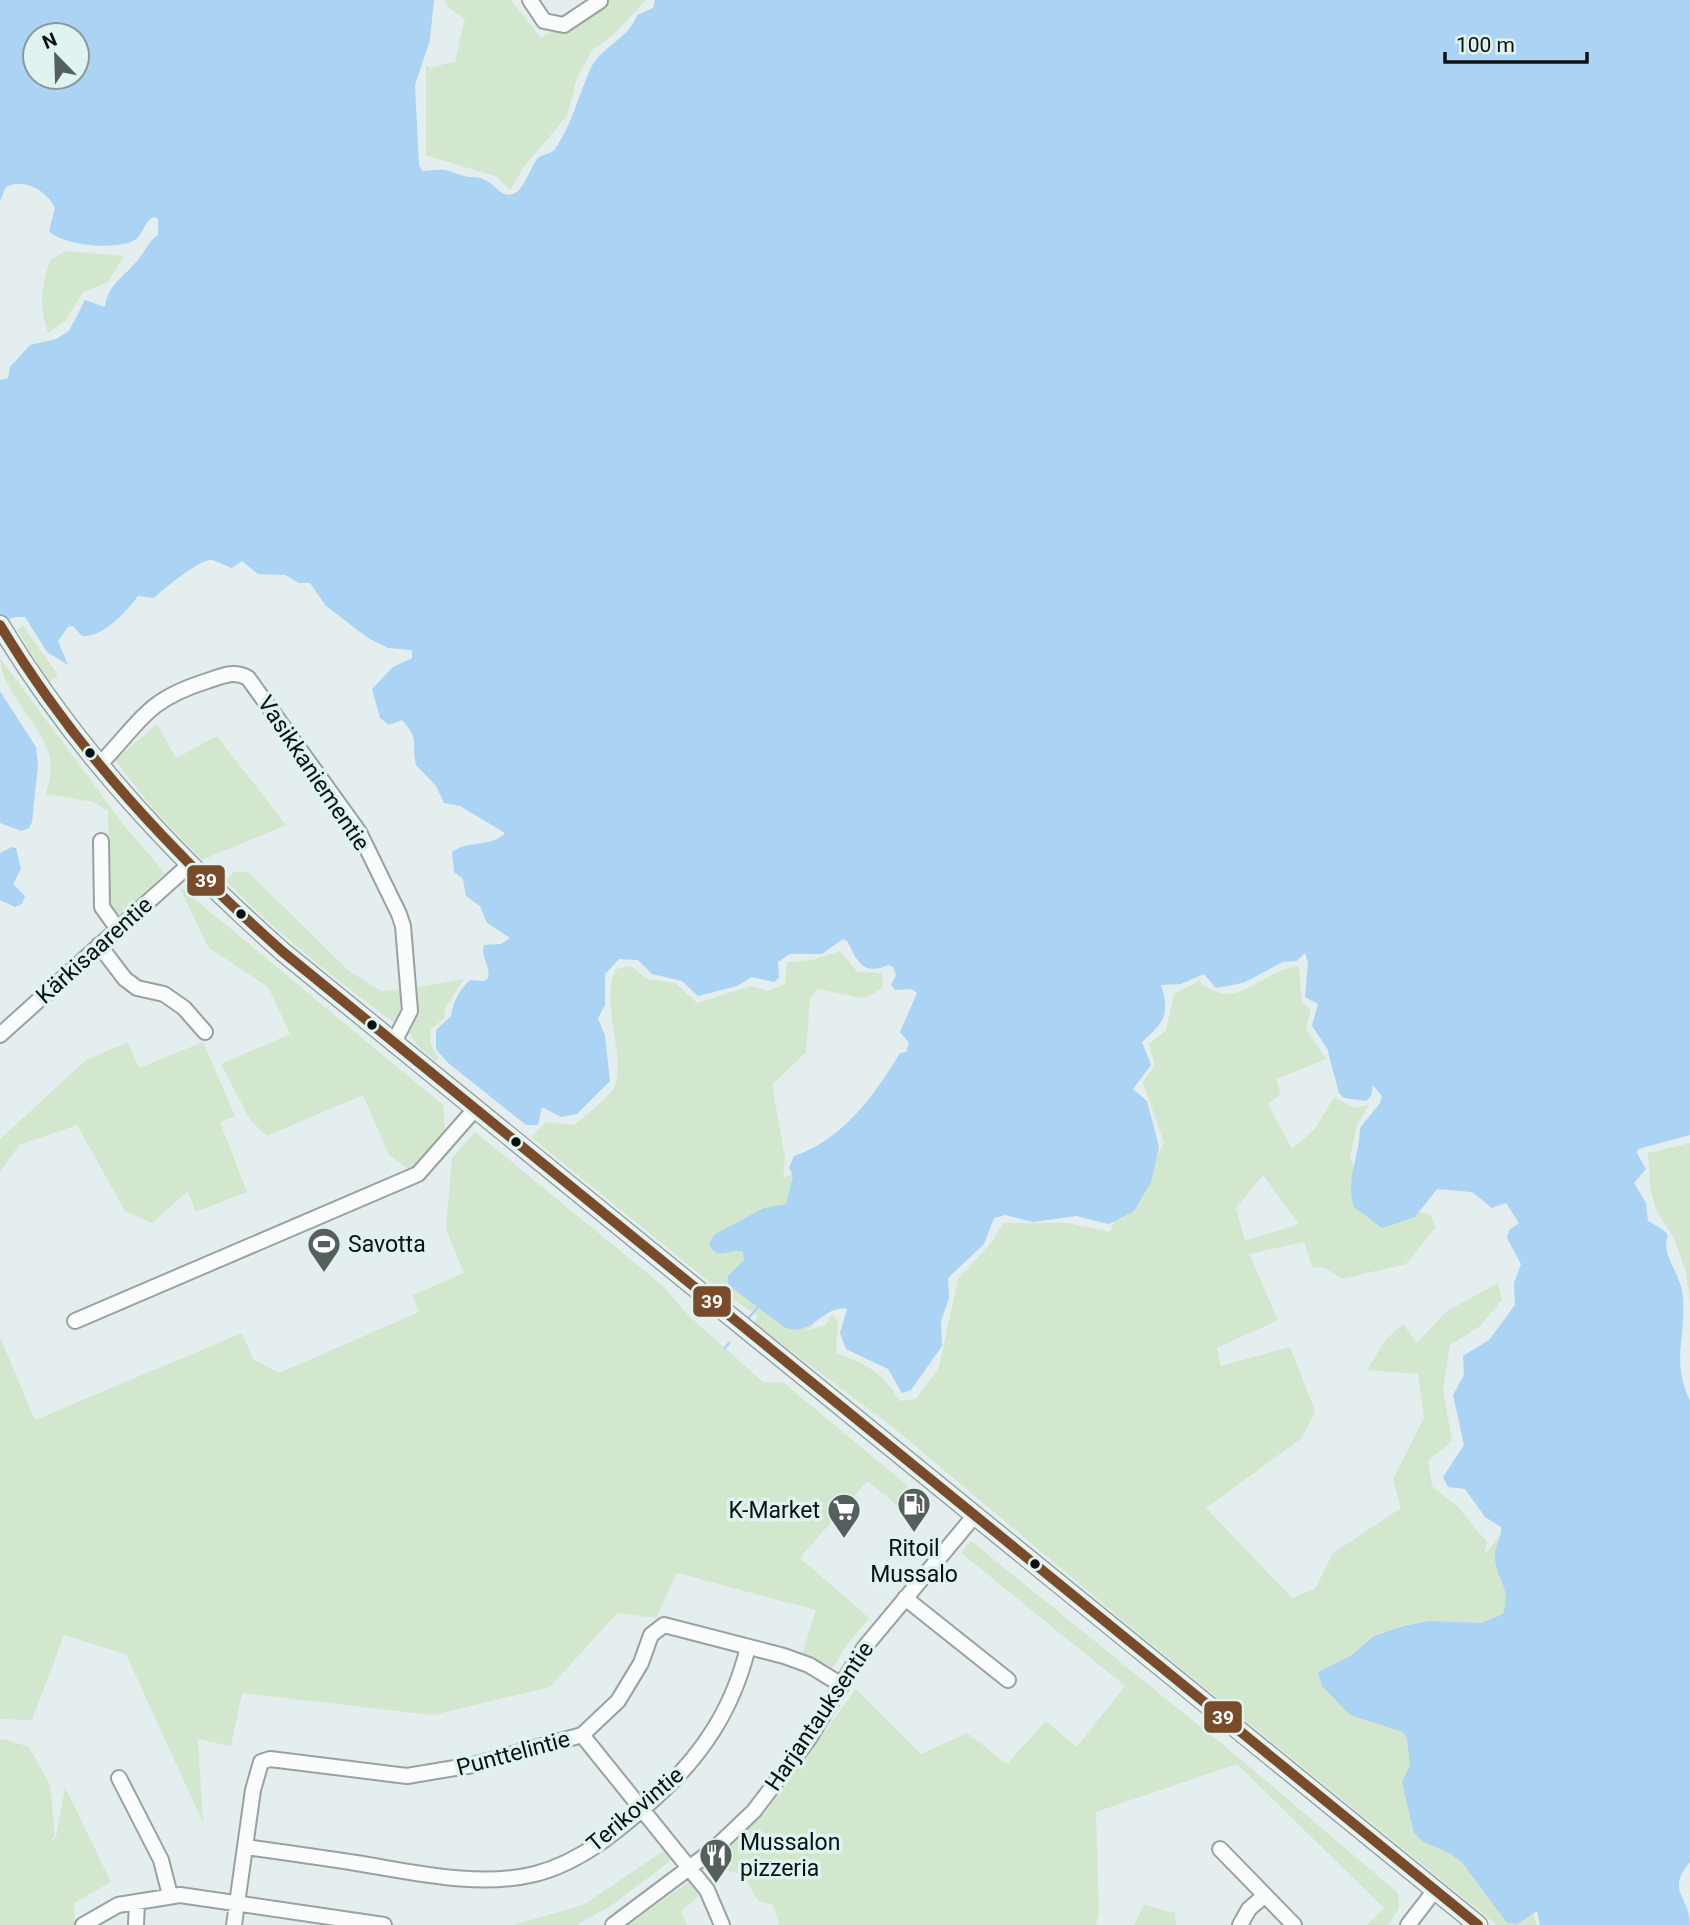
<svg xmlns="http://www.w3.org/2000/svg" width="1690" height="1925" font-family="Roboto,sans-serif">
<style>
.green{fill:#d2e7cd;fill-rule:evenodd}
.water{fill:#aad3f4;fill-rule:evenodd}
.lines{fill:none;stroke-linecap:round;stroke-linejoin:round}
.stream{stroke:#aad3f4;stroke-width:2.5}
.minor-casing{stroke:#9aa1a1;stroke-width:18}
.major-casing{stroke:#9aa1a1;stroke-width:21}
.minor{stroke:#fbfcfc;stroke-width:14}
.major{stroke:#fbfcfc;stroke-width:18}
.bus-1-casing{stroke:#dff3f1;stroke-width:16}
.bus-1{stroke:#7a4b2a;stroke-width:10}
.bus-dot{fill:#0a1110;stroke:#dff3f1;stroke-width:2.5}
.labels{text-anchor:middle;stroke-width:7;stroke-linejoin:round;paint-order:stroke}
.street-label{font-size:23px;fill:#0a1110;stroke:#dff3f1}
.poi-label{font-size:23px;fill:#0a1110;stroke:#dff3f1;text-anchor:start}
.line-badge{stroke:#dff3f1;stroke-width:2.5}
.badge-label{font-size:19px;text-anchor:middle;font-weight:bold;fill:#fff}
</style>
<rect width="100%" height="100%" fill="#e4eeee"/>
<!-- green -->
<path class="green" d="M445,0H511L541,38L598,0H646L613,35L592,50L577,78L567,116L525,165L510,190L497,177L426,155V66L431,68L455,61L465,19L447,6Z
M65,251L124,256L108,282L83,292L65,321L48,333C39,306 41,288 50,260Z
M23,626L58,675L49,682L17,629Z
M0,658L127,829L165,873L123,913L115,916L110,902L108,811L93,802L46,794C48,785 51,775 51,767C51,731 0,693 0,658Z
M157,724L176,758L217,736L286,825L202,860L154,810L115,760Z
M234,872H248L348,970L381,991L406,989L403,1009L396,1024C336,980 278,934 226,881Z
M179,886L443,1105L445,1130L410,1170L389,1155L363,1095L267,1136L250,1120L221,1064L290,1034L268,987L208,947Z
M840,951L857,972L883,973L882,989L864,998L817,989L810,998L806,1052L772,1085L785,1157L783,1178L797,1173L760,1297L815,1324L805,1331L825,1325L832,1315L838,1321L836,1353C868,1365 881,1371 900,1401L916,1399L939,1367L958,1279L992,1242L1003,1223H1068L1110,1232L1126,1194L1144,1178L1164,1143L1143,1082L1155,1065L1149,1044L1166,1030L1174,994L1199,981C1236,1015 1260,970 1299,966L1302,1003L1311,1009L1306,1029L1326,1059L1276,1079L1281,1094L1268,1104L1292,1149L1315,1129L1334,1097L1354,1108L1369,1105L1357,1125L1350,1157L1360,1183L1408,1210L1430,1214L1436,1227L1406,1264L1342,1279L1325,1268L1312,1267L1304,1242L1249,1254L1278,1320L1217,1348L1221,1366L1290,1347L1315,1411L1302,1438L1206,1508L1292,1598L1315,1589L1333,1553L1401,1508L1393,1479L1424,1418L1418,1374L1367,1370L1386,1339L1403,1324L1417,1343L1447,1311L1498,1283L1502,1300L1480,1326L1450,1345L1443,1389L1452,1441L1428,1461L1432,1486L1456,1505L1487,1542L1484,1555L1502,1533L1547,1908L1519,1918L1533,1914L1537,1925H1497L1144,1638L895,1429L754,1323L758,1316L718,1289L531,1137L546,1122L574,1125C586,1114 601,1104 611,1092C631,1068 598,1004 616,969L631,966L647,979L675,983L697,1003L751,986L768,991L785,984L787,962L813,960ZM1263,1175L1299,1224L1245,1241L1236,1208Z
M464,979L445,1008V1018L431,1029L430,1042L438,1057L436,1061L417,1045L409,1033L418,1014L417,987Z
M128,1042L139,1068L203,1042L235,1116L220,1122L247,1192L196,1212L188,1191L152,1223L125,1211L77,1125L19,1145L0,1172V1139L86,1060Z
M475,1132L663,1286L689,1316L763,1382L784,1383L908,1486L898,1506L867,1481L800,1558L869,1618L846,1646L831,1671L801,1658L816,1610L677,1573L656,1618L617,1613L550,1687L433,1715L242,1693L231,1746L198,1739L203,1823L126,1654L64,1635L32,1720L0,1719V1337L35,1420L242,1333L253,1359L279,1373L419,1312L412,1295L464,1273L446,1229L452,1158Z
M1690,1143V1301L1686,1272L1674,1238L1656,1210L1650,1187L1648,1153Z
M971,1541L1239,1758L1398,1893L1399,1908L1388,1925H1367L1384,1908L1237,1764L1096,1812L1099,1914L1096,1925H779L773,1905L758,1901L742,1874L718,1869L712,1861L765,1813L856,1689L921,1754L967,1733L1007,1764L1046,1721L1077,1747L1125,1686L961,1553Z
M4,1739L29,1747L50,1785L55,1836L44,1846L56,1837L65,1787L111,1882L74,1903L75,1925H0V1740Z
M665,1850L673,1859L612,1905L577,1925H513L583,1905Z
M690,1881L699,1896L681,1911L687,1925H628Z
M1144,1905L1175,1913L1176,1925H1134Z"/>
<!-- water -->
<path class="water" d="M0,0H434L430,40L415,85L419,166L423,171C449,169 441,169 464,176C471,178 479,176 485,180C495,184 501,198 513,194C524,191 530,168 537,159C542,153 551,155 555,149C572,124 578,97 590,70C601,45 630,39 637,15L653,8L655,0H1690V1135L1638,1149L1637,1153L1646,1169L1634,1183L1646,1203L1648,1221C1682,1239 1659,1233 1669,1258C1675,1272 1682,1283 1683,1299C1686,1338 1671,1361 1690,1401V1862C1665,1891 1690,1896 1690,1925H1540L1537,1911L1517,1924L1507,1923L1461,1861L1447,1852L1422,1841L1414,1833L1402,1782L1410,1765L1407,1739L1403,1732L1350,1715L1322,1686L1318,1672L1352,1655L1374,1636L1404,1626L1430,1621L1481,1623L1503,1614C1512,1584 1495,1581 1495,1555C1495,1545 1502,1537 1501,1527L1485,1517L1465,1489L1448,1487L1443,1477L1464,1445L1453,1395L1464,1375L1463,1356L1489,1340L1515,1305L1514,1283L1521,1264L1507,1238L1509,1230L1519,1223L1506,1203L1492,1208L1472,1192L1437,1189L1415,1217L1382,1228L1354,1207C1345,1181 1360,1154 1360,1128L1380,1103L1382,1096L1373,1085L1371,1096L1366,1101L1344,1098L1339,1093L1327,1048L1312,1026L1318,1004L1305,997L1308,962L1305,953L1297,961L1283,962L1243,983L1216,988L1204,974L1181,984L1161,985C1171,1015 1163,1023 1142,1042L1151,1065L1133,1089L1147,1101L1159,1147L1151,1182L1134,1211L1109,1224L1076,1216L1033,1222L1005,1215L994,1218L984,1244L948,1278L949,1298L941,1321L942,1346L911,1390L902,1393L888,1369L846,1349L840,1333L847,1309C823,1304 812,1339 784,1327L728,1285V1276L744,1260L743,1252C731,1246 716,1264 709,1243L715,1234L764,1208L786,1204L793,1176L789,1168L794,1156C842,1140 875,1095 900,1053L906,1052L909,1043L900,1032L917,993L912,989L895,990L891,985L896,975L893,967L888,965C864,976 857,962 848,942L843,939L822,954H790L778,962L779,978L774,982L752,977L737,986L698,996L682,981L652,974L638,960L619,959L605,974V1005L598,1018L605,1036L610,1081L577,1114L561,1117L542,1107L538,1125H526L447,1062L436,1049V1030L451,1016C453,1003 459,990 470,980L484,981L488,978C491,965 480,957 484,945L501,944L510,938L487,923L480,906L466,896L463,879L454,872L452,852C468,840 493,847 505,833L460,806L444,803L436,786L416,765C411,743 420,739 402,720L389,725L380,718L372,689L393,667L412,658V650L388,648L368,638L326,606L310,583H299L285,575L258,574L242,561L232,568C225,566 218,561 211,560C200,559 162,590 154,598L138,596C126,612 104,637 82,636L73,626L68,627L58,641L68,665L47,652L25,617H15L0,623V380L8,378L10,367L30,345L56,339L69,331L85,300L105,307C108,282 127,276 140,257C147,248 148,242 158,235V219L154,217C143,222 145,232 136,239C121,251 62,246 49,231L55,208C48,191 23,177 6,187L0,201ZM35,35H77V77H35Z
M0,691L36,747L38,765L32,822L29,828L21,831L0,823Z
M12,847L16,848L21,869L13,884L25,896L22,904L15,907L0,900V853Z"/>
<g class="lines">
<!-- stream -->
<path class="stream" d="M747,1320L758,1307
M725,1348L729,1343"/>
<defs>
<path id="minor" d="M530,0L544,21L564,25L600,1
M99,765C142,721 144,701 207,681C222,676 234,670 248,678L359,832L399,914L403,926L410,1011L393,1044
M101,841L102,907L117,928
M99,945L125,979L137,988L164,994L184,1008L205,1032
M0,1035L189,865
M75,1321L418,1174L475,1109
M905,1598L1008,1680
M582,1735L707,1890L722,1925
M119,1778L161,1860L170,1895
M246,1847C282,1852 319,1857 356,1863C413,1872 478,1888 535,1874C582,1862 620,1829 655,1798C702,1756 733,1709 748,1647
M1220,1849L1294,1925
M83,1925L118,1905L180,1895L384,1925
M136,1925L137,1902
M234,1925L253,1790L261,1762L270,1759L407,1776L473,1765L582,1735L618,1701L641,1663L651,1635L664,1625L784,1656L809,1665L840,1684
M613,1925L713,1850L754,1811L808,1740L864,1648L975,1515
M1240,1925L1249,1909L1264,1896
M1408,1925L1435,1890"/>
<path id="major" d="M0,625C75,750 175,856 283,952L1478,1925"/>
</defs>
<!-- minor casing -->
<use href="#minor" class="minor-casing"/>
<!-- major casing -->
<use href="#major" class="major-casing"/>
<!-- minor -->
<use href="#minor" class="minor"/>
<!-- major -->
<use href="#major" class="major"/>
<defs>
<path id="bus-1" d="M0,625C75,750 175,856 283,952L1478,1925"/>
</defs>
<!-- bus-1 casing -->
<use href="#bus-1" class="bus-1-casing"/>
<!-- bus-1 -->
<use href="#bus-1" class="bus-1"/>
</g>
<!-- icons -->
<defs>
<symbol id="stadium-pin" viewBox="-11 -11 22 30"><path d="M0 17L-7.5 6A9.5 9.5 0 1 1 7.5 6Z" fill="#565e5e" stroke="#dff3f1"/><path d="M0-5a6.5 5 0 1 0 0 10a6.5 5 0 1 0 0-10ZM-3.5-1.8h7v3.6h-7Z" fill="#fff"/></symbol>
<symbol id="fuel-pin" viewBox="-11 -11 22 30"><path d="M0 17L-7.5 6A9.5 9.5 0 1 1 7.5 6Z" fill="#565e5e" stroke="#dff3f1"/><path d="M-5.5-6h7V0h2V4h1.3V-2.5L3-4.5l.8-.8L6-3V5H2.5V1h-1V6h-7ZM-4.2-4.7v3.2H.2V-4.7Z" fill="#fff"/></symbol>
<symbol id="supermarket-pin" viewBox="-11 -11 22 30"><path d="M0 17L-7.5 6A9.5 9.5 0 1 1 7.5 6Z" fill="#565e5e" stroke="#dff3f1"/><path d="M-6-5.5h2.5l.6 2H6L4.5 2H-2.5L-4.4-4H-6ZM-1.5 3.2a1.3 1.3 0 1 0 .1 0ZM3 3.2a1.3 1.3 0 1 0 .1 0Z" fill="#fff"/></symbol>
<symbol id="restaurant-pin" viewBox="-11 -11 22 30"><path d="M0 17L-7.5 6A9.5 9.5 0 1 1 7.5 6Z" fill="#565e5e" stroke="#dff3f1"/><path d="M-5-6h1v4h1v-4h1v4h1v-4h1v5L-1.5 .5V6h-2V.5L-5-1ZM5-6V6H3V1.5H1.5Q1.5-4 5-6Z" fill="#fff"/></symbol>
</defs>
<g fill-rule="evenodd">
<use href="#stadium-pin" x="305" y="1225" width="38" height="52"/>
<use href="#fuel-pin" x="895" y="1485" width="38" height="52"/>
<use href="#supermarket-pin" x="825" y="1491" width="38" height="52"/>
<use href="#restaurant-pin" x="697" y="1836" width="38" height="52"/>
</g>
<!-- markers -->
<g class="bus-dot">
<circle cx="90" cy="753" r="6"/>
<circle cx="241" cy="914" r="6"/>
<circle cx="372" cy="1025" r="6"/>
<circle cx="516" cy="1142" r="6"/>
<circle cx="1035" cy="1564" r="6"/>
</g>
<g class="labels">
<!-- street labels -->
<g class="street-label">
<text transform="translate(314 773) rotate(56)" y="8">Vasikkaniementie</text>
<text transform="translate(94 950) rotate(-42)" y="8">Kärkisaarentie</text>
<text transform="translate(819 1716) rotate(-56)" y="8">Harjantauksentie</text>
<text transform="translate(513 1753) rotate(-15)" y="8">Punttelintie</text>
<text transform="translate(635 1809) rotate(-40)" y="8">Terikovintie</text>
</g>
<!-- poi labels -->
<g class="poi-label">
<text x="348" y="1252">Savotta</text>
<text x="820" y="1518" text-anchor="end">K-Market</text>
<text x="914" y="1556" text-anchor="middle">Ritoil<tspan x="914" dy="26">Mussalo</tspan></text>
<text x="740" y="1850">Mussalon<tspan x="740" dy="26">pizzeria</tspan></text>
</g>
</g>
<g class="line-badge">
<rect x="186" y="864" width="40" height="33" rx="7" fill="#7a4b2a"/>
<rect x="692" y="1285" width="40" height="33" rx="7" fill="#7a4b2a"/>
<rect x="1203" y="1700" width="40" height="34" rx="7" fill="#7a4b2a"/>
</g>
<g class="badge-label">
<text x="206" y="887">39</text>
<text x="712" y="1308">39</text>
<text x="1223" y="1724">39</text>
</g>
<!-- north arrow -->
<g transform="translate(56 56) rotate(337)"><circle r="33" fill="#dff3f1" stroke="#8a9997" stroke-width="2"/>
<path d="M0-5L12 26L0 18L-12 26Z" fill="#565e5e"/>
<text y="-10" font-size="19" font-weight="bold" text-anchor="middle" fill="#0a1110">N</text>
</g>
<!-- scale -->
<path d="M1445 52v10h142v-10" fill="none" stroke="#0a1110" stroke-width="3.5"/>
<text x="1456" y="52" font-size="21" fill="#0a1110" stroke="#dff3f1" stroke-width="5" paint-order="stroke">100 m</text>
</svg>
